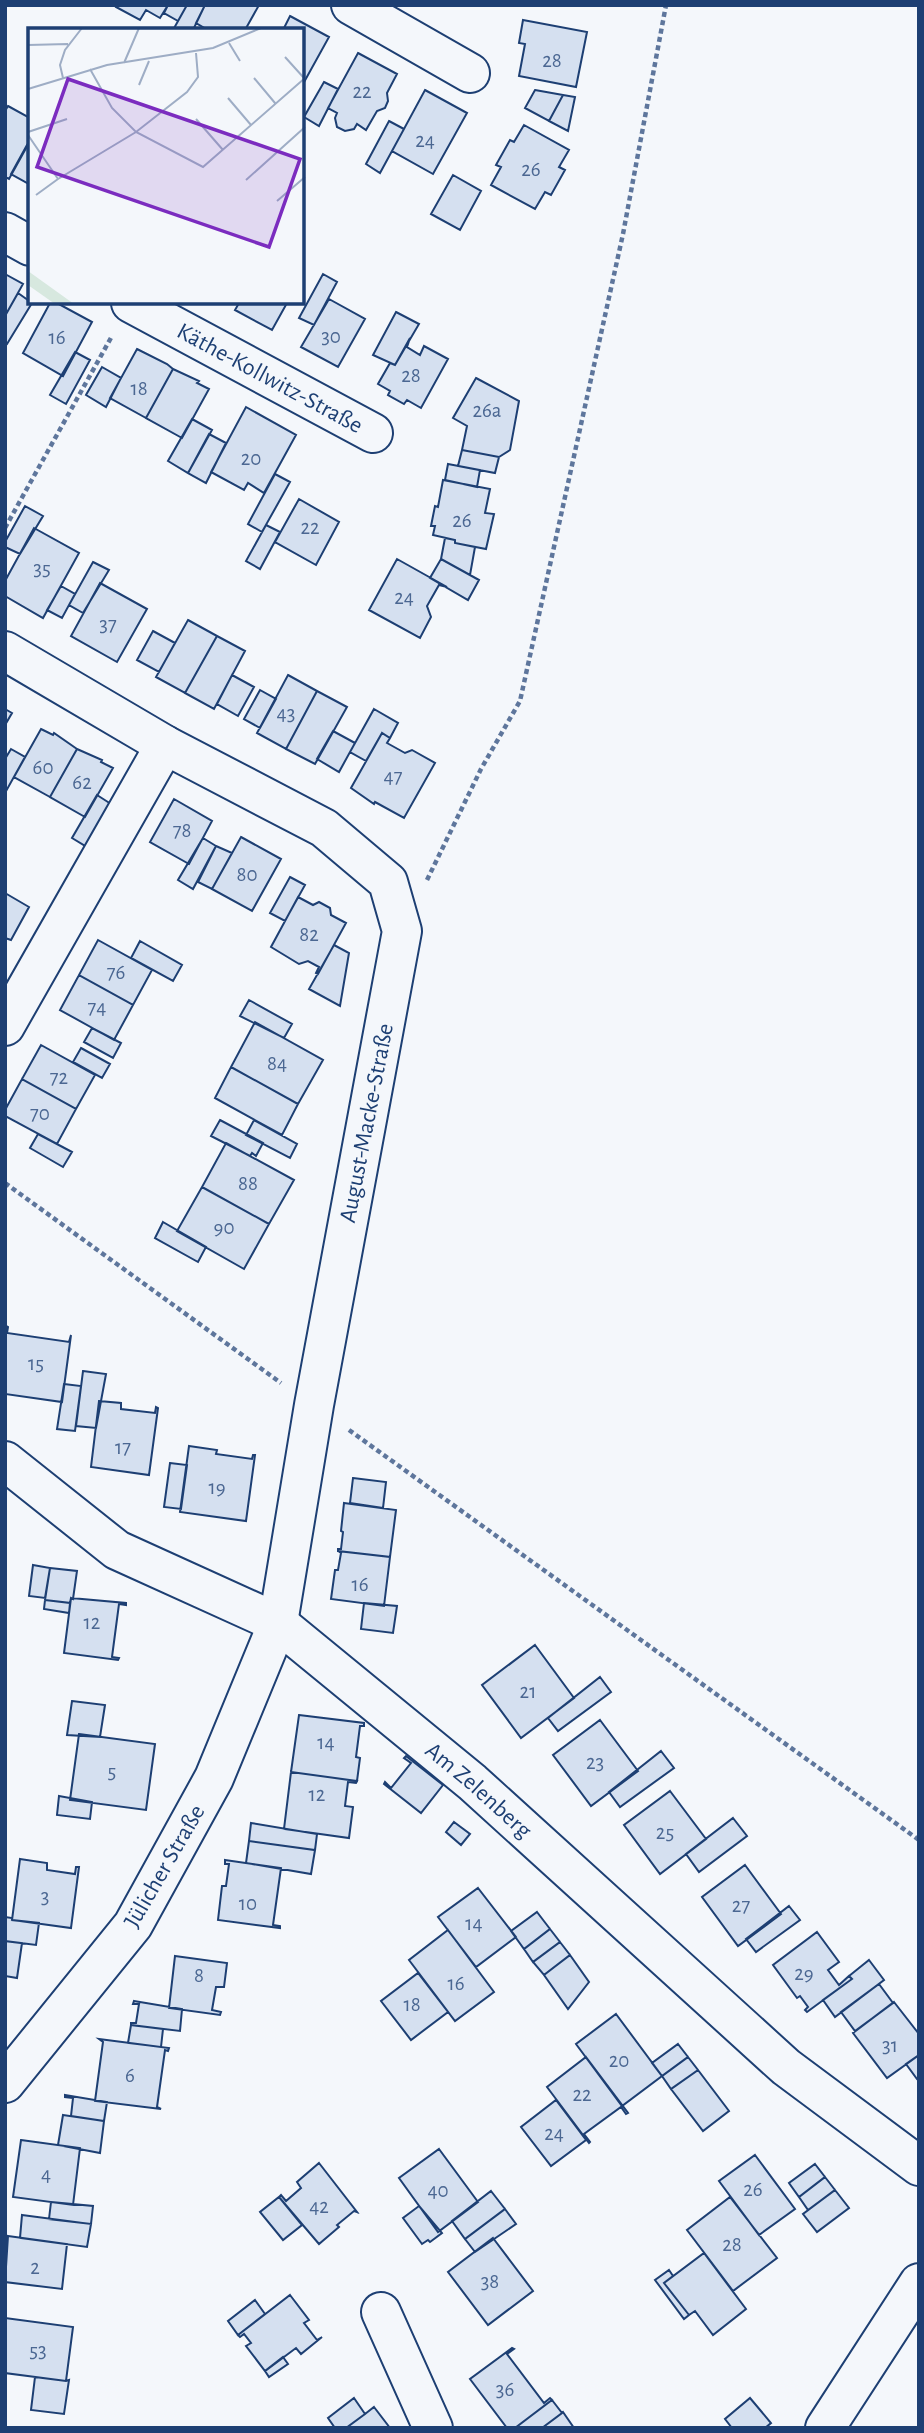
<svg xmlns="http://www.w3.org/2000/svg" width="924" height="2433" font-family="'Alegreya Sans',sans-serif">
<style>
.building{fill:#d5e0f0;stroke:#1d3f73;stroke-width:2}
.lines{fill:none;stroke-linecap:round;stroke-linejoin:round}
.minor-casing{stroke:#1d3f73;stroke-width:42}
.path{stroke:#5e769c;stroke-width:4.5;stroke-dasharray:5 3.5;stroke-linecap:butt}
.minor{stroke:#f4f7fb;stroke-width:38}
.labels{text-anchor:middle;stroke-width:5;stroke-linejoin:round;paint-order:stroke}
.number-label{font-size:21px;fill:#4b6792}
.street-label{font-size:24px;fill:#1d3f73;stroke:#f4f7fb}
.inset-road{fill:none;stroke:#9eadc5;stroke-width:2}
.view{fill:#7b2cbf;fill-opacity:0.15;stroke:#7b2cbf;stroke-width:3.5}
.inset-edge{fill:none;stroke:#1d3f73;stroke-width:3.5}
</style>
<rect width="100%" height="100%" fill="#f4f7fb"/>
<!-- building -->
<path class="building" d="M117,5H168L160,18L146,10L140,20L116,7Z
M168,5H187L178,21L164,13Z
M187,5H205L193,30H173Z
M205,5H259L245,30H208L196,23Z
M290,16L329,37L303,84V30H283Z
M523,20L587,32L576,87L519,76L525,44L519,43Z
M358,53L397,74L387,93L388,101L385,108L377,111L366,130L357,124L354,129L345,131L337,127L335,118L337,113L328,108Z
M324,82L338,89L319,126L304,117Z
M425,90L467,113L433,174L392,151Z
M535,90L563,95L549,121L525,108Z
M563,95L575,97L568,131L549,121Z
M8,106L30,118V141L9,179L5,177V111Z
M389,121L404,129L380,173L366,164Z
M524,125L569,150L559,167L565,170L551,195L545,192L535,209L491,185L501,167L496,165L510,140L514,142Z
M27,145L30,147L29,184L11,174Z
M453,175L481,191L460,230L431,214Z
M5,274L23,284L5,316Z
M323,274L337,282L314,325L299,318Z
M18,293L32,303L7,344L5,343V316Z
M329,299L365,319L338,367L301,347Z
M50,303H57L92,322L63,376L23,353Z
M239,303H287L272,330L235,310Z
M396,312L419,324L395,365L373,355Z
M410,338L407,347L420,355L424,346L448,359L421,408L407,400L404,404L388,395L390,391L378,384L390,363L395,365Z
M137,349L167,364L173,369L146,418L110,398Z
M75,352L90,360L66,404L50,395Z
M102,367L121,378L106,407L86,395Z
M173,369L199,381L197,383L209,389L182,438L146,418Z
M476,378L519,401L510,450L499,457L462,450L467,426L453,418Z
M246,407L296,435L264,493L248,483L244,490L211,472Z
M192,419L212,430L188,473L168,461Z
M209,434L226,443L206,483L188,473Z
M462,450L499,457L495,473L458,466Z
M448,464L480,470L477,487L445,480Z
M275,474L290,482L262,532L248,524Z
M443,480L490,489L485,513L494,514L486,549L455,543V540L433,535L435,526H431L435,506L438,507Z
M299,499L339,522L316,565L275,542Z
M25,506L43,516L20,554L5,547V542Z
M266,525L280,532L260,569L246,561Z
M34,528L79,553L43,618L5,596V581Z
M445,538L455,540V543L475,547L470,575L441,559Z
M397,559L447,587L439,585L427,606L431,617L420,638L369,610Z
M441,559L479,580L468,600L430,578Z
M93,562L109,570L83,613L69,605Z
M100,583L147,609L117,662L71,636Z
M61,586L75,594L62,618L47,610Z
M188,620L217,636L185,693L156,677Z
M153,631L175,643L159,672L137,660Z
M217,636L245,651L214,709L185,693Z
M232,675L254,687L238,716L217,704Z
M288,675L317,691L286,749L257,733Z
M260,690L276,699L260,728L244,719Z
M317,691L347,707L315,764L286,749Z
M5,709L12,713L5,725Z
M374,709L398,723L390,738L382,733L366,761L350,752Z
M41,729L53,735L54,733L77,749L50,797L14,777Z
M333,731L355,743L339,772L317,759Z
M382,733L390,738L387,743L405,753L412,750L435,763L404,818L375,802L374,804L351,788Z
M11,749L25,757L5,793V759Z
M77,749L102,760L101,762L113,768L85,817L50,797Z
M97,795L111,804L87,847L72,838Z
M174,799L212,821L189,864L150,842Z
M241,837L281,859L252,911L212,889Z
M203,838L216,846L193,889L178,880Z
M216,846L232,853L212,889L198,882Z
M290,877L305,885L285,921L270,913Z
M5,893L29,907L11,940L5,938Z
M298,897L313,905L319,902L330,908L331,915L346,923L318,974L316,973L319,967L308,961L299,964L271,947Z
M98,940L152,970L133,1005L79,975Z
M140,941L182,965L173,981L131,958Z
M334,945L349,953L340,1006L309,989Z
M79,975L133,1005L114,1040L60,1010Z
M249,1000L292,1024L284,1038L240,1016Z
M255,1022L323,1060L298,1104L231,1067Z
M92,1028L121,1043L113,1058L84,1042Z
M41,1045L95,1075L76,1109L22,1079Z
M81,1048L110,1064L102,1078L73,1062Z
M231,1067L298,1104L282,1135L215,1098Z
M22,1079L76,1109L57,1144L5,1116V1110Z
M220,1120L263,1143L256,1156L252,1153L250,1156L211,1136Z
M254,1120L297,1144L290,1158L246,1135Z
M38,1134L72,1152L63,1167L30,1148Z
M226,1143L294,1180L269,1224L202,1187Z
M202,1187L269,1224L244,1269L177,1231Z
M163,1222L206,1247L198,1262L155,1238Z
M6,1326L8,1327L7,1333L69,1342L71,1335L62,1402L5,1394Z
M83,1371L106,1374L96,1428L76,1426Z
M64,1384L81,1386L75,1431L57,1429Z
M99,1401L121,1403V1409L155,1413L156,1407L158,1408L149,1475L91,1467Z
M189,1446L217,1450L216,1454L252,1459L253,1455H255L246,1521L180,1512Z
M170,1463L187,1465L181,1509L164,1507Z
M353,1478L386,1482L383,1508L350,1503Z
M344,1503L396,1510L390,1557L338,1551V1549H341L343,1532L341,1531Z
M338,1551L390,1557L384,1606L331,1599L335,1570H338L341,1553Z
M33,1565L50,1568L45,1598L29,1596Z
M50,1568L77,1571L73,1599L71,1598L70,1603L45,1600Z
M71,1598L126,1603V1605L119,1604L112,1657L119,1658L118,1660L64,1653Z
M45,1600L70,1603L69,1613L44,1609Z
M364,1603L397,1606L393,1633L361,1629Z
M535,1645L574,1698L521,1738L482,1685Z
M600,1677L611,1692L558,1731L548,1718Z
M72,1701L105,1705L100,1737L67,1735Z
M299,1715L364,1723V1726H360L356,1757L360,1758L357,1781L291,1772Z
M600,1720L638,1771L591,1806L553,1755Z
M79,1734L155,1744L146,1810L70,1800Z
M661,1751L674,1768L620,1807L609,1792Z
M406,1756L443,1785L421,1813L384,1784L385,1782L391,1788L411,1763L404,1758Z
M291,1772L357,1781L356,1783L348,1782L345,1806L353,1807L349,1838L284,1829Z
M670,1791L706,1839L660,1874L624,1825Z
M59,1796L92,1802L90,1819L57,1815Z
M733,1818L747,1836L699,1872L686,1854Z
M454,1822L470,1834L461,1845L446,1832Z
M251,1823L317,1834L315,1850L249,1841Z
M249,1841L315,1850L311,1874L246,1863Z
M20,1859L47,1863V1870L75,1874L76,1867H79L71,1928L12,1920Z
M225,1860L281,1868L273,1925L280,1926V1928L218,1920L222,1886H226L229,1864H225Z
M745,1865L781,1914L738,1946L702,1897Z
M478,1888L516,1937L476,1967L438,1917Z
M789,1906L800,1920L756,1952L746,1939Z
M537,1912L550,1929L524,1949L511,1931Z
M5,1917L12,1918V1920L39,1923L36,1945L5,1941Z
M550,1929L560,1942L533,1962L524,1949Z
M448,1930L494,1992L455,2021L409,1960Z
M817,1932L839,1962L828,1970L839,1985L849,1976L852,1979L807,2012L805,2010L808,2007L800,1996L797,1998L773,1965Z
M5,1941L22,1943L17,1978L5,1976Z
M560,1942L570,1955L544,1975L533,1962Z
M570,1955L589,1982L568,2009L544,1975Z
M175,1956L227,1963L224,1987H216L212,2010L221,2012L220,2015L169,2008Z
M869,1960L884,1980L835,2017L823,2000L852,1979L849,1976Z
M418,1973L448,2012L411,2040L381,2001Z
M879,1984L893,2003L855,2031L841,2012Z
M134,2001L182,2009L180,2031L131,2025V2023H136L139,2004H133Z
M894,2002L919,2034V2055L887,2078L853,2033Z
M616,2014L662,2076L622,2106L576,2044Z
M131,2025L163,2029L161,2047L128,2043Z
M99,2039L169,2048L168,2051L165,2050L157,2107L161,2109L95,2101L103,2042Z
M678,2044L688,2057L662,2076L652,2063Z
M919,2055V2078L917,2079L906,2064Z
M586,2057L628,2113L626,2114L621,2107L584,2134L590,2142L589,2143L547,2087Z
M688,2057L698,2070L671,2089L662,2076Z
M698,2070L729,2111L703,2131L671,2089Z
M65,2095L107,2102L104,2121L71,2116L73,2098L65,2097Z
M556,2100L586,2140L551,2166L521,2127Z
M63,2115L104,2121L100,2153L58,2145Z
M21,2140L80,2148L73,2205L13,2197Z
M439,2149L478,2202L438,2232L399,2178Z
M755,2155L795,2209L759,2235L719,2181Z
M319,2163L357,2212L354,2211L337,2225L339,2227L319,2244L279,2197L281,2195L286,2201L301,2188L297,2182Z
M815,2164L825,2177L799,2197L789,2183Z
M825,2177L835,2190L808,2210L799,2197Z
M835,2190L849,2208L817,2232L803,2214Z
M491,2191L505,2209L465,2239L452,2221Z
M279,2197L302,2225L283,2240L260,2212Z
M730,2197L777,2258L733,2291L687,2230Z
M51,2202L93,2206L91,2224L49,2219Z
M419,2206L442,2233L430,2242L428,2240L422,2244L403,2218Z
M505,2209L516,2224L475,2252L465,2239Z
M22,2215L91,2224L87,2247L20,2238Z
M8,2236L67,2244L62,2289L5,2282Z
M493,2238L533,2291L488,2325L448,2272Z
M704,2253L746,2309L713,2335L695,2311L689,2315L664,2283Z
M669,2270L673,2276L664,2283L689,2315L684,2319L655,2280Z
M290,2295L309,2320L304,2323L317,2340L322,2337L301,2354L296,2348L265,2371L246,2346L251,2343L244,2334L240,2337L238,2335Z
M255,2300L265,2314L238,2335L228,2321Z
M5,2318L73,2327L66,2381L5,2373Z
M512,2348L514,2349L507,2354L544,2403L550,2398L552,2400L515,2428H507L470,2379Z
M283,2357L288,2364L269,2377L265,2371Z
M35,2377L66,2381L69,2380L64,2414L31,2410Z
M354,2398L365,2414L346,2428H335L328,2418Z
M750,2398L771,2423L765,2428H732L725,2419Z
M552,2400L562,2413L542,2428H515Z
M374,2407L390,2428H346L365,2414Z
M563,2412L574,2428H542L562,2413Z"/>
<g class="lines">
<defs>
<g id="minor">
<path d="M351,5L470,73"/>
<path d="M5,232L30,246"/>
<path id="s1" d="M131,303L373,433"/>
<path d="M5,651L165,745L324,828L388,882L402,931L314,1405L278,1623L214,1778L133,1925L5,2083"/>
<path d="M5,1026L165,745"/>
<path id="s2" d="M5,1461L117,1550L278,1623L472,1782L786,2067L919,2166"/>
<path d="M381,2312L433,2428"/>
<path d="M825,2428L919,2283"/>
</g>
</defs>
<!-- minor casing -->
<use href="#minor" class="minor-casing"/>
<!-- path -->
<path class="path" d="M5,528L112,336
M427,880L481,769L520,701L623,234L666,5
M5,1183L281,1383
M349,1430L919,1840"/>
<!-- minor -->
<use href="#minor" class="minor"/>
</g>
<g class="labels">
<!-- number labels -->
<g class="number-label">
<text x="552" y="67">28</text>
<text x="362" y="98">22</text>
<text x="425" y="147">24</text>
<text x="531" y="176">26</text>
<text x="331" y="343">30</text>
<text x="57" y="344">16</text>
<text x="411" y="382">28</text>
<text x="139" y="395">18</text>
<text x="487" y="417">26a</text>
<text x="251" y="465">20</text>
<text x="462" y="527">26</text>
<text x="310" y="534">22</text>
<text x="42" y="575">35</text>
<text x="404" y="604">24</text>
<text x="108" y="631">37</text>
<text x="286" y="720">43</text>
<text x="43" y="774">60</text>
<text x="393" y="783">47</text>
<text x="82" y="789">62</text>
<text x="182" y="837">78</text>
<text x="247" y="881">80</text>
<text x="309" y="941">82</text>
<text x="116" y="979">76</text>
<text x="97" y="1014">74</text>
<text x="277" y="1070">84</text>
<text x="59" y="1084">72</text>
<text x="40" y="1120">70</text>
<text x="248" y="1190">88</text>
<text x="224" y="1234">90</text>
<text x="36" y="1370">15</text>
<text x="123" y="1454">17</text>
<text x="217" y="1494">19</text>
<text x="360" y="1591">16</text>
<text x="92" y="1629">12</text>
<text x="528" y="1698">21</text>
<text x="326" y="1749">14</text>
<text x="595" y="1769">23</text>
<text x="112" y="1778">5</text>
<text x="317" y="1801">12</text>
<text x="665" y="1839">25</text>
<text x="45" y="1903">3</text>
<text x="248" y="1910">10</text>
<text x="741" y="1912">27</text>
<text x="474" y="1930">14</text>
<text x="804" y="1980">29</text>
<text x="199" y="1982">8</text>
<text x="456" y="1990">16</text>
<text x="412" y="2011">18</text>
<text x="890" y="2052">31</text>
<text x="619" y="2067">20</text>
<text x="130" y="2082">6</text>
<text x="582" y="2101">22</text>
<text x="554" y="2140">24</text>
<text x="46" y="2181">4</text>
<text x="753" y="2196">26</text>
<text x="438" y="2197">40</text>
<text x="319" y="2213">42</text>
<text x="732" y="2251">28</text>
<text x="35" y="2274">2</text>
<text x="490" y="2288">38</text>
<text x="38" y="2357">53</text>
<text x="505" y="2396">36</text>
</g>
<!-- street labels -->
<g class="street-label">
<text dy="8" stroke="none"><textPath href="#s1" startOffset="158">Käthe-Kollwitz-Straße</textPath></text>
<text transform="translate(366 1123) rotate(-79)" y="8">August-Macke-Straße</text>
<text dy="8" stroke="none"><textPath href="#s2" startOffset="581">Am Zelenberg</textPath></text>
<text transform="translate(164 1866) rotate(-60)" y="8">Jülicher Straße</text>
</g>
</g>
<!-- overview -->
<g transform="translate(28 28)">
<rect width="276" height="276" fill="#f4f7fb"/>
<path d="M0,243L46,276H27L0,257Z" fill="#d7e8df"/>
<path class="inset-road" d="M201,15L212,33M0,17L40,16M257,29L276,50M96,35L111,0M62,41L84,80L108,104L175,139L277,50M35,50L32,37L37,22L54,0M226,50L247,75M111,57L121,33M0,61L79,37L185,20L233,0M200,70L223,97M168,91L195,122M0,104L39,91M0,107L30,151L108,104L159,64L170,49L168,25M218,152L277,99M8,167L30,151M249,173L277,149"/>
<path class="view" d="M40,51L272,131L241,219L9,139Z"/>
<rect width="276" height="276" class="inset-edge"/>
</g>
<!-- border -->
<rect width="924" height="2433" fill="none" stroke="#1d3f73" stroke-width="14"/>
</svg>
